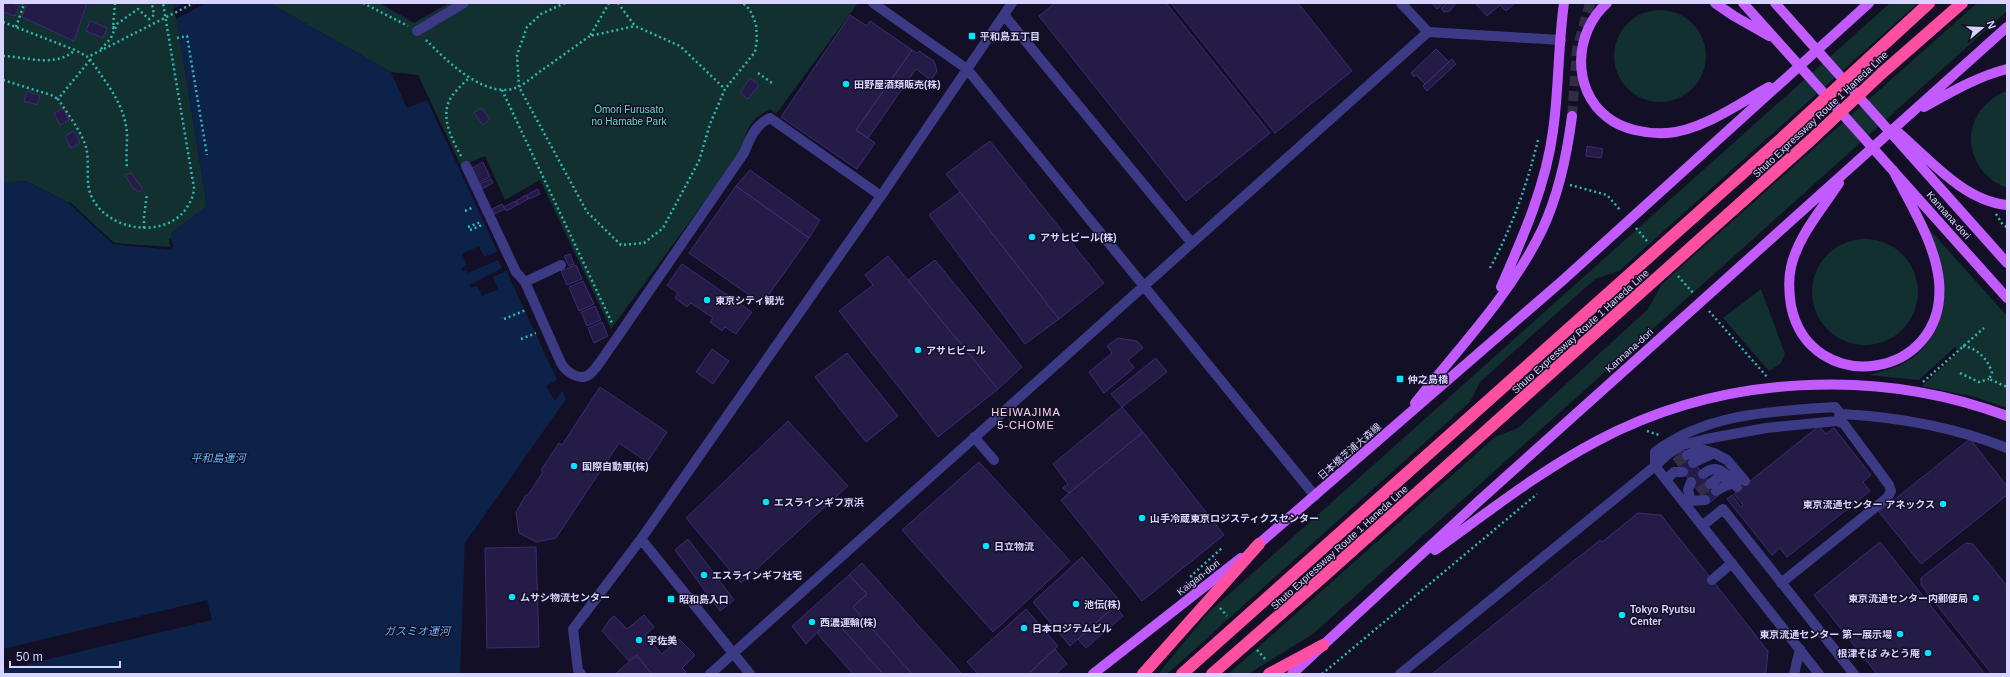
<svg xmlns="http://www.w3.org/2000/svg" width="2010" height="677" font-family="Arial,'Noto Sans JP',sans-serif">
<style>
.green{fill:#12302f}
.water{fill:#0c2248}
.pier{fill:#130f26}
.building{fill:#241b47;stroke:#3b2d73}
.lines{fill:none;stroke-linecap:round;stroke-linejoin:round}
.minor-tunnel{stroke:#312d47;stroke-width:10;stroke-dasharray:10 5;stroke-linecap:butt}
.major-tunnel{stroke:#312d47;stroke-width:10;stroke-dasharray:10 5;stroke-linecap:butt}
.path{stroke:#2fb8b0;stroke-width:2.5;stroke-dasharray:2 3;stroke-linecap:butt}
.minor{stroke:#3d3a85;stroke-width:10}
.major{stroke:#c25bff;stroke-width:10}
.highway{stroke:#ff4fa3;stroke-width:12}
.poi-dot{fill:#00e5ff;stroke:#130f26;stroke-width:1.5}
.labels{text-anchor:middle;stroke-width:3;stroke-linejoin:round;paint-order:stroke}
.poi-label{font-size:10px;font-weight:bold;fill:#d9d4ff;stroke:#130f26;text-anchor:start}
.park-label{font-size:10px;fill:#5fe0c0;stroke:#130f26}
.street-label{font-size:10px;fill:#d9d4ff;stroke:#130f26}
.neighbourhood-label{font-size:11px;letter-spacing:1px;fill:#ffd6f0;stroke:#130f26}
.water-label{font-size:11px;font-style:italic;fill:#62b6ff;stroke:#130f26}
</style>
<rect width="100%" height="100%" fill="#130f26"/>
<!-- green -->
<path class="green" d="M3,3H174L207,206L172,233L171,250L113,244L69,203L26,181L3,183Z
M269,3H380L414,23L449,3H858L776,114L770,109C751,119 746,128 743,149L611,329L540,180L505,200L485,156L461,166L418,75L391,72Z
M1890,3H1918L1619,271L1595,279L1480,382L1470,402L1167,674H1158L1209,612Z
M1977,3H2007V11L1313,634L1248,674H1228L1495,437L1518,428L1648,309L1662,284Z
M1614 56a46 46 0 1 1 92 0a46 46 0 1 1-92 0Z
M2007,91V188C1959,169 1959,109 2007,91Z
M1929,229L2007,316V408L1975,397L1922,386L1959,352L1955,347L1919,380L1868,375C1879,372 1890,370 1900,365C1935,349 1950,307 1942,271C1939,257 1932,243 1927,230Z
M1812 292a53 53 0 1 1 106 0a53 53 0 1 1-106 0Z
M1761,289L1785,354L1781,363L1769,371L1723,318Z"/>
<!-- water -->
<path class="water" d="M174,3H269L391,72L407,108L427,100L566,399L465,543L460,674H3V183L26,181L69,203L113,244L171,249L173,245L171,239L172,233L207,206Z"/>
<!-- pier -->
<path class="pier" d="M184,3H206L176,19L173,9Z
M69,201L114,243L170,247L169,238L171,239L173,245L171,250L113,244L69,203Z
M479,246L484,257L499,251L508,270L493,277L498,289L482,296L477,286L471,288L469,285L502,268L498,260L468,273L467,270L463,271L461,268L467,265L462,254Z
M559,379L563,389L555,401L546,386Z
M207,600L212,620L3,670V649Z"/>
<!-- building -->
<path class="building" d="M3,3H13L19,6L15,16L3,12Z
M27,3H87L74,41L22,17Z
M1055,3H1166L1270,133L1186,201L1039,16Z
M1171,3H1298L1352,71L1275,133Z
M1432,3H1444L1437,9Z
M1447,3H1456L1450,11L1444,12L1441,8Z
M1475,3H1515L1506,11L1500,5L1487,16Z
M850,15L867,26L870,21L912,50L856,130L875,143L857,169L781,117Z
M90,21L107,28L103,38L86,31Z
M1436,49L1449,62L1425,84L1416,75L1414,77L1411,73Z
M912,50L917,53L919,51L934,61L937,71L931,80L916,69L868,138L856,130Z
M1452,59L1456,64L1427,91L1423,86Z
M750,78L759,85L748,99L740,93Z
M27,91L40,96L37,105L24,101Z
M63,108L69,120L60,125L54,113Z
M481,108L490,119L483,125L474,113Z
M74,131L80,143L71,148L65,136Z
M990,141L1104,283L1059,319L946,174Z
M1587,146L1603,149L1601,158L1586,156Z
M483,162L490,177L479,183L472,168Z
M750,170L820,220L809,238L736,186Z
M131,173L142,188L139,192L133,188L125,175Z
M491,179L493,183L482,189L480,184Z
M736,186L809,238L762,304L689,253Z
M538,189L540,194L529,199L527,195Z
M960,192L1059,319L1025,344L929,215Z
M526,195L528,199L518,205L516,201Z
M515,201L517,205L507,211L504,207Z
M502,204L505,209L494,214L492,209Z
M570,254L574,264L569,266L564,256Z
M888,256L998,389L938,437L839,311L873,285L865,275Z
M935,260L1022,367L998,389L908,280Z
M682,264L752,312L736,334L725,327L722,331L710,322L713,318L691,303L687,307L675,298L678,293L667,285Z
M576,265L582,279L567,285L561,271Z
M583,281L594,304L579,311L569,287Z
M595,306L601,320L587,326L581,312Z
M602,322L608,336L594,343L588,328Z
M1118,338L1137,341L1143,348L1128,360L1134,368L1104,393L1089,372L1112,353L1107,346Z
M712,349L729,361L713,384L696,372Z
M847,353L898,416L866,442L815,377Z
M1156,358L1167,372L1122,407L1111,394Z
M600,387L667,432L647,462L619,443L556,538L536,542L519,533L516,512L526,495H528L543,472L541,470L559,443L562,445Z
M1122,407L1143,432L1069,493L1063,488L1068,484L1053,464Z
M788,421L848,486L741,583L686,518Z
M1819,426L1826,434L1834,428L1871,475L1863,482L1870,491L1787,557L1780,548L1772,555L1727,499L1732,495L1741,507L1743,505L1734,494Z
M1143,432L1224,535L1142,601L1061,500Z
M1970,439L2007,486V495L1921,564L1879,512Z
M1684,450L1719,495L1708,504L1673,459Z
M979,462L1070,561L993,632L902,530Z
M1638,513L1661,515L1768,651L1766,672L1764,674H1432L1600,540L1602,542Z
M688,539L734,600L720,611L675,550Z
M1880,542L1985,674H1877L1814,595Z
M1966,543L1973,544L2007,586V674H1992L1921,585V578Z
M536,547L539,647L487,648L485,548Z
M1082,557L1120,601L1070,646L1033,602Z
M862,563L962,674H912L853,607L867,594L849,575Z
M849,575L867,594L853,607L912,674H883L832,617L806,644L792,626Z
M1115,606L1123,616L1086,648L1078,639Z
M1026,609L1058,646L1028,674H978L967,662Z
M644,615L654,627L645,635L662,654L679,639L695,655L682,668L686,672L684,674H652L637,655L629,661L602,631L610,619L614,616L627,629Z
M832,617L883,674H853L817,633Z
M1055,649L1067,664L1055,674H1028Z
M636,656L652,674H615Z"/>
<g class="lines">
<!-- minor-tunnel -->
<path class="minor-tunnel" d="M1676,463L1687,455
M1699,492L1710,484"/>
<!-- major-tunnel -->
<path class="major-tunnel" d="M1572,116L1577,49L1590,3"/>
<!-- path -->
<path class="path" d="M115,3L113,28L115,26
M363,3L408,26
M565,3L541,14L527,27L517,55L519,87L587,212L621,245L644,243L663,228L699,161L710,124L725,89L755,52L757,39L756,24L750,10L743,3
M609,3L590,36L635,26
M618,3L635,26L680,46L725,89
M3,22L75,50L88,57L194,3
M16,27L24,4L22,3
M177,38L187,36L207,155
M426,40C446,60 488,103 520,86C527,82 535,75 542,70C558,59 574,47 590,36
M101,49L111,38L117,24L138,9L149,19L154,15L152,3
M3,56C27,57 56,68 75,50
M90,59C106,83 125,104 127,134C127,146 126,157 127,168
M90,60L58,99C67,113 79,128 85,144C90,157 86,175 89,189C97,223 145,238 174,220C185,213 193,201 194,188L163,3
M758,73L772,83
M3,80L51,95L58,99
M502,90L612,323
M461,156C451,138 439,114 452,96C457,89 464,83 470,77
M1570,185L1607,195L1621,211
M465,211L474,207
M1996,214L2003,225L2007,227
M468,227L481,222
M144,228V216L147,194
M1636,228L1647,241
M470,230L482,225
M1490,268C1512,227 1527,185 1538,140
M1678,276L1694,294
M1709,311L1768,378
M504,319L526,310
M521,339L536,333
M1963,346C1977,348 1988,359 1992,373L1989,379L2007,387
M1960,373L1979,382L1989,379
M1923,382L1984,328
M1647,431L1659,435
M1195,581L1191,576L1222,548
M1220,608L1227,616
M1257,650L1267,661
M1322,674L1537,494"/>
<!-- minor -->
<path class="minor" d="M873,3L967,69L1315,496
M1004,15L1191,242
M417,31L464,3
M1428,32L1561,40
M466,166L516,272L525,282L561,363C566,372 580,382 590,374C598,367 605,354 612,345L744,153C750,138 755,125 770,118L881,196
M525,282L561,265
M1841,414C1898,417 1954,427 2007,448
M974,437L994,460
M1687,455L1701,449L1714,453
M1693,463L1714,453L1727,460L1745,481
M1655,466L1668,454L1682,445L1706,439L1766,428L1837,421L1844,424L1889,485L1891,491L1887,498L1781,583
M1655,466V452C1707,413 1774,411 1835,407L1841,414L1837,421
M1703,474C1719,462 1726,474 1737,487
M1666,480L1674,472H1683
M1710,484L1719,477H1728
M1716,491L1725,486L1734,483
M1691,501L1705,500
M1686,505L1691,501L1688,490L1691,482
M1702,526L1723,509L1854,674
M641,539L750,674
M1712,580L1732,563
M581,674L578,670L573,629L641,539L881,196L1012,3
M710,674L1428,32L1401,3
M1400,674L1655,466L1819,674
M1794,674L1800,649"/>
<!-- major -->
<path class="major" d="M1607,3C1574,32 1571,89 1607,117C1623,130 1647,134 1667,133C1701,131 1740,103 1769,87
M1715,3L1734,16L1769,36
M1743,3L2007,298
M1775,3L2007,263
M1924,107C1951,92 1976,77 2007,69
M1899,133C1929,159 1964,201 2007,205
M1839,183C1822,209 1798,236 1791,267C1788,280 1789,293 1791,306C1810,398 1948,381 1939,281C1935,242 1910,204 1893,170
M1501,287C1523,237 1546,185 1553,131C1559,89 1558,45 1564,3
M1415,403C1459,348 1511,294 1542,230C1559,194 1567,155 1572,116
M1254,548L1562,281L1869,3
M1435,550C1488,512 1540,471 1597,441C1721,375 1876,367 2007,416
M1093,674L1241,558
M1292,674L1480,500L2007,27"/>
<!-- highway -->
<path class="highway" d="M1143,674L1259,544
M1182,674L1781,139L1929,3
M1212,674L1324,576L1812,139L1882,73L1962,3
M1269,674L1323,645"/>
</g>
<!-- markers -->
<g class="poi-dot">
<rect x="968" y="32" width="8" height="8" rx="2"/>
<circle cx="846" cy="84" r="4"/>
<circle cx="1032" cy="237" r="4"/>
<circle cx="707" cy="300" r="4"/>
<circle cx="918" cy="350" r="4"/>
<rect x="1396" y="375" width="8" height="8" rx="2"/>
<circle cx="574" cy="466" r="4"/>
<circle cx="766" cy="502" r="4"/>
<circle cx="1943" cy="504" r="4"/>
<circle cx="1142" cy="518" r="4"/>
<circle cx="986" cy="546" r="4"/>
<circle cx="704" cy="575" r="4"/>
<circle cx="512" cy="597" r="4"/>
<circle cx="1976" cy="598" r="4"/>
<rect x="667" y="595" width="8" height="8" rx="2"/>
<circle cx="1076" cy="604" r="4"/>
<circle cx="1622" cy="615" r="4"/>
<circle cx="812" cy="622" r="4"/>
<circle cx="1024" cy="628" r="4"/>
<circle cx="1900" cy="634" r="4"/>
<circle cx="639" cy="640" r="4"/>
<circle cx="1928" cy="653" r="4"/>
</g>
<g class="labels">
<!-- poi labels -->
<g class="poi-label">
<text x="980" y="40">平和島五丁目</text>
<text x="854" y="88">田野屋酒類販売(株)</text>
<text x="1040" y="241">アサヒビール(株)</text>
<text x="715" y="304">東京シティ観光</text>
<text x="926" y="354">アサヒビール</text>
<text x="1408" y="383">仲之島橋</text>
<text x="582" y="470">国際自動車(株)</text>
<text x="774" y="506">エスラインギフ京浜</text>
<text x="1935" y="508" text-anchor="end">東京流通センター アネックス</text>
<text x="1150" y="522">山手冷蔵東京ロジスティクスセンター</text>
<text x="994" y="550">日立物流</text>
<text x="712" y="579">エスラインギフ社宅</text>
<text x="520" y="601">ムサシ物流センター</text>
<text x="1968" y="602" text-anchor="end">東京流通センター内郵便局</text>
<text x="679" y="603">昭和島入口</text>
<text x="1084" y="608">池伝(株)</text>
<text x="1630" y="613">Tokyo Ryutsu<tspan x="1630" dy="12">Center</tspan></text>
<text x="820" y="626">西濃運輸(株)</text>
<text x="1032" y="632">日本ロジテムビル</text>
<text x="1892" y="638" text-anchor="end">東京流通センター 第一展示場</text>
<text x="647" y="644">宇佐美</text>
<text x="1920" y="657" text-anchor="end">根津そば みとう庵</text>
</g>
<!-- park labels -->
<g class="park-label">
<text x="629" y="113">Ōmori Furusato<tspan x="629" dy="12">no Hamabe Park</tspan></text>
</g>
<!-- street labels -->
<g class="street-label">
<text transform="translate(1820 114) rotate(-43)" y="4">Shuto Expressway Route 1 Haneda Line</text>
<text transform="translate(1949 215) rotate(48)" y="4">Kannana-dori</text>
<text transform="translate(1580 331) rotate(-42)" y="4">Shuto Expressway Route 1 Haneda Line</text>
<text transform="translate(1629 350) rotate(-42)" y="4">Kannana-dori</text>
<text transform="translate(1349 451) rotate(-41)" y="4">日本橋芝浦大森線</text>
<text transform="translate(1339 547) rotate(-42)" y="4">Shuto Expressway Route 1 Haneda Line</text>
<text transform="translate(1198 577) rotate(-38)" y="4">Kaigan-dori</text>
</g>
<!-- neighbourhood labels -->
<g class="neighbourhood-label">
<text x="1026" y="416">HEIWAJIMA<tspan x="1026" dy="13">5-CHOME</tspan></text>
</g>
<!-- water labels -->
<g class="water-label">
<text x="218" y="462">平和島運河</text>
<text x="417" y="635">ガスミオ運河</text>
</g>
</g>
<!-- border -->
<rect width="2010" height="677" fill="none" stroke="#d9d4ff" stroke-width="8"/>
<!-- north arrow -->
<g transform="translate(1982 28) rotate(71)" stroke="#130f26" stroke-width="3" paint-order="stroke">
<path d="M0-3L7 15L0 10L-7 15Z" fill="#d9d4ff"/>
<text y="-6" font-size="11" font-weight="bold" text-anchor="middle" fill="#d9d4ff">N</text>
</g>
<!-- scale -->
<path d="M10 661v6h110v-6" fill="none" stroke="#d9d4ff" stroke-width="2"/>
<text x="16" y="661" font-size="12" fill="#d9d4ff" stroke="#130f26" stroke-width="3" paint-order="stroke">50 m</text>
</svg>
